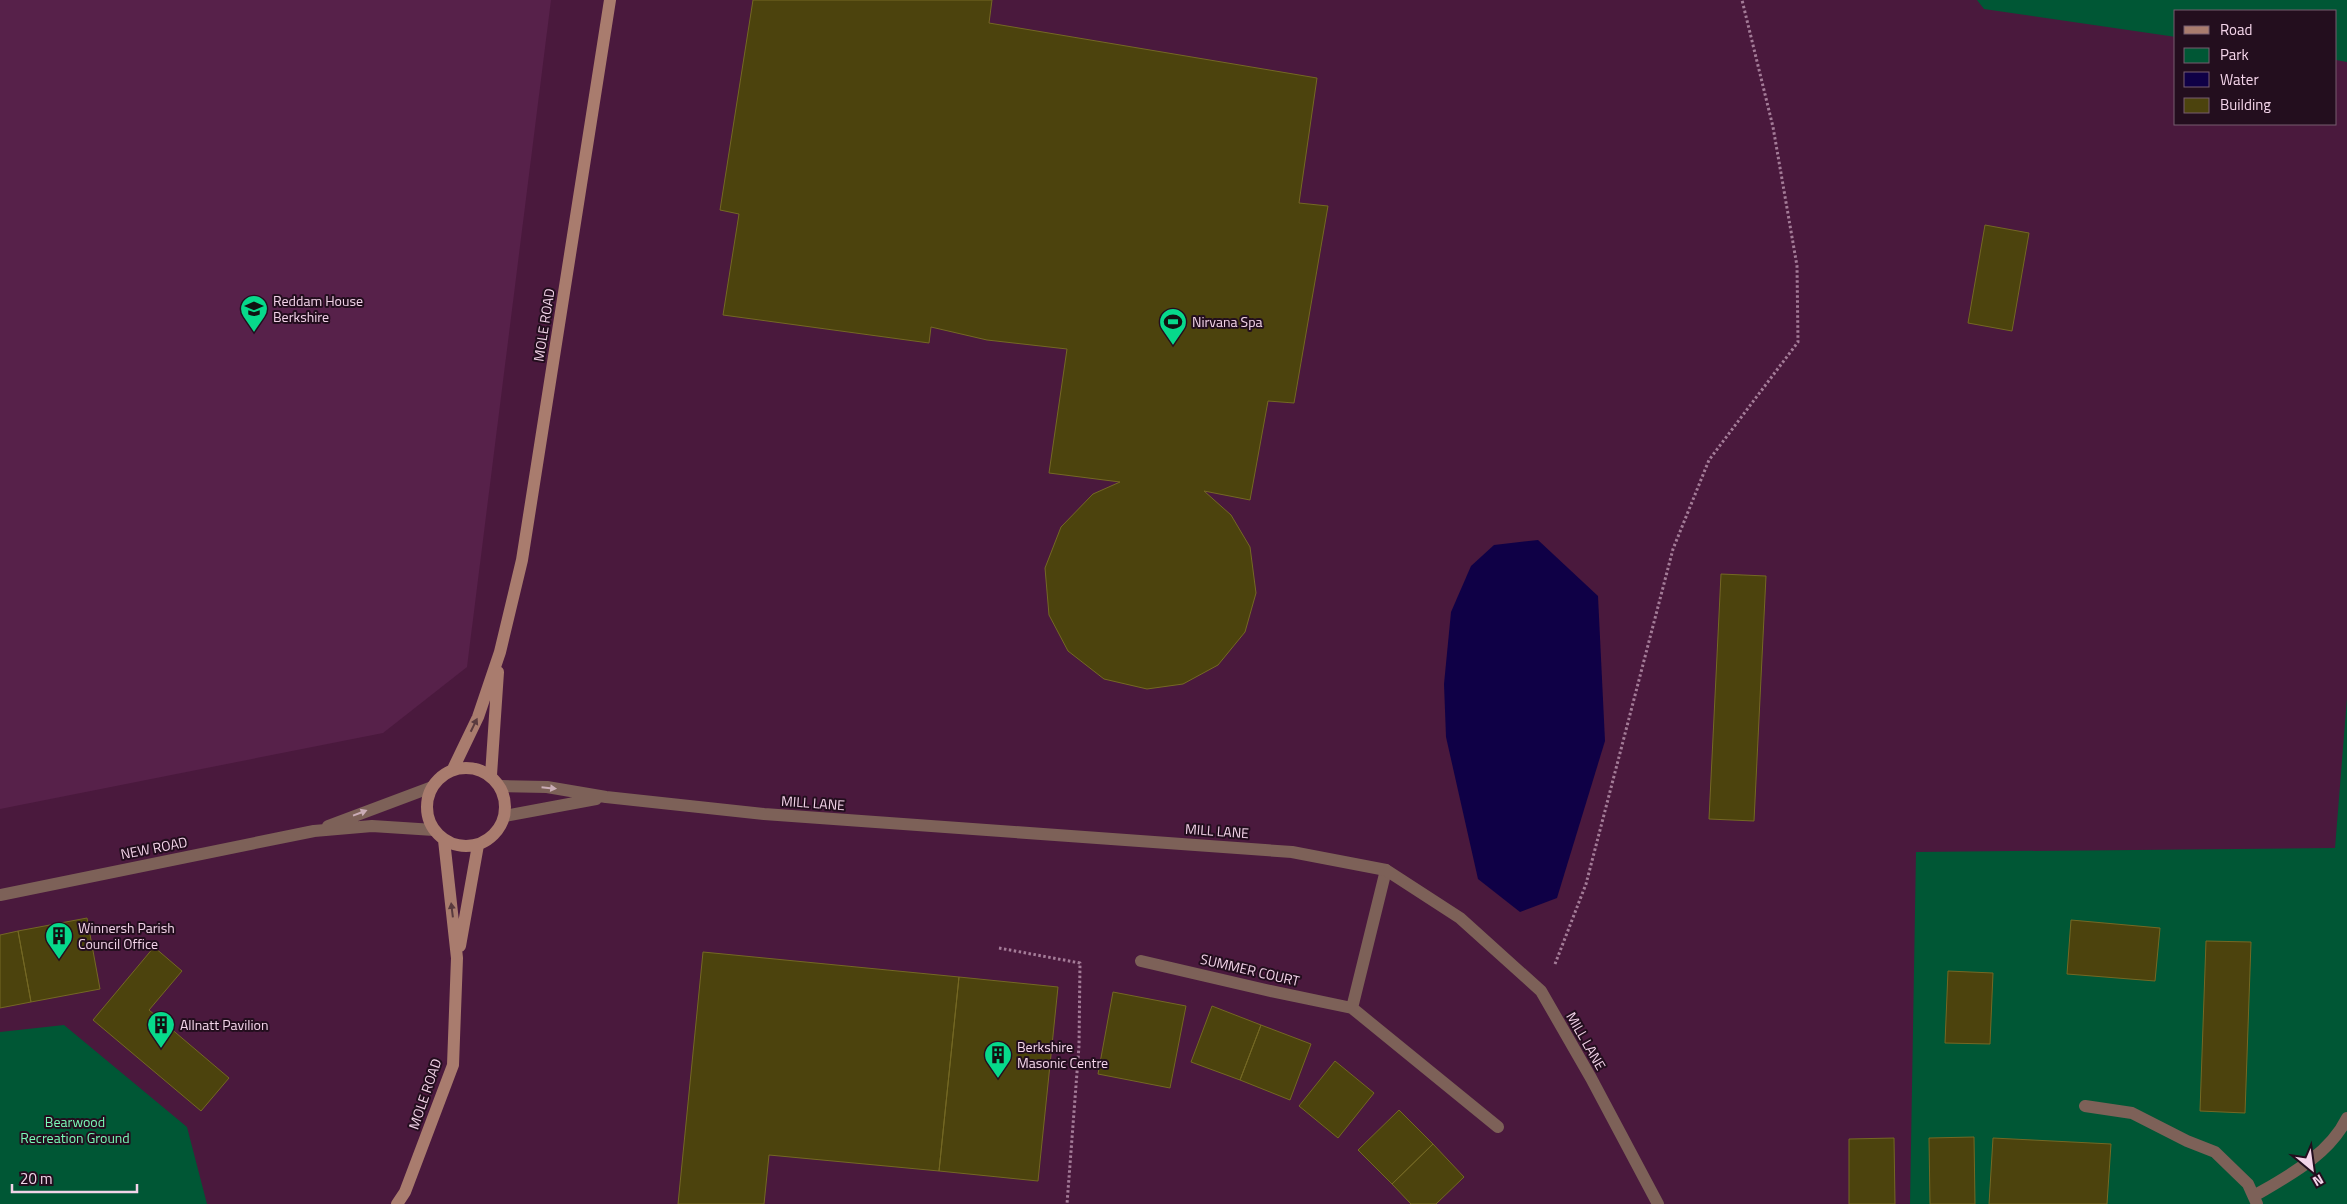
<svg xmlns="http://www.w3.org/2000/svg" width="2347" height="1204" font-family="'Titillium Web',sans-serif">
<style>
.built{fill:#57214a}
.green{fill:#005735}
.water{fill:#0f0046}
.building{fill:#4c430d;stroke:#746824}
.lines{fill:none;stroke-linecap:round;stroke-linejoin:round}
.path{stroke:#a47c98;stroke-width:3;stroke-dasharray:2.5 2.5;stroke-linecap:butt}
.service{stroke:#7d6158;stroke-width:12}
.minor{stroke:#7d6158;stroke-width:12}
.tertiary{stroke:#7d6158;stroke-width:12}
.secondary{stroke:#a97c6e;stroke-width:12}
.oneway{fill:#593a3e}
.oneway2{fill:#caacb6}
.labels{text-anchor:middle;stroke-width:4;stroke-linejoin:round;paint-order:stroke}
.poi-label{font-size:14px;fill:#f3d4e9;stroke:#230e1e;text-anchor:start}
.street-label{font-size:14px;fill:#f3d4e9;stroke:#230e1e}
.park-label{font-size:14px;fill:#7bfbb8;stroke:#230e1e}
</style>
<rect width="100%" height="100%" fill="#4a193d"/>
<!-- built -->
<path class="built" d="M0,0H551L467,667L383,733L0,809Z"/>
<!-- green -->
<path class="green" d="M1977,0H2347V62L2336,60V11H2176V37L1984,9Z
M2347,698V1204H1910L1916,852L2335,848Z
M64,1025L187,1127L207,1204H0V1032Z"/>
<!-- water -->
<path class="water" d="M1538,540L1598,596L1605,741L1557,898L1520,912L1478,879L1446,737L1444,684L1451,612L1471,566L1494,545Z"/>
<!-- building -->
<path class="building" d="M753,0H992L989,23L1317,78L1299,203L1328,206L1294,403L1268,401L1250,500L1204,491L1231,515L1250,547L1256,593L1245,632L1218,665L1183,684L1147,689L1104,679L1068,651L1049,615L1045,568L1061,527L1093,494L1120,482L1049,473L1067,349L987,340L931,327L929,343L723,315L739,214L720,210Z
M1985,225L2029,233L2012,331L1968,323Z
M1721,574L1766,576L1754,821L1709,819Z
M87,918L100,989L31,1002L18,931Z
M2071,920L2160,928L2155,981L2067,974Z
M18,931L31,1002L0,1008V935Z
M2206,941L2251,942L2245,1113L2200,1111Z
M154,947L182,971L149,1010L229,1078L201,1111L93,1020Z
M703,952L959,977L939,1171L769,1155L764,1204H678Z
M1948,971L1993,973L1990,1044L1945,1043Z
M959,977L1058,987L1038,1181L939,1171Z
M1113,992L1186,1006L1170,1088L1098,1074Z
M1212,1006L1261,1025L1240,1080L1191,1062Z
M1261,1025L1311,1044L1290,1100L1240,1080Z
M1335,1061L1374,1093L1338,1138L1299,1106Z
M1399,1110L1433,1144L1392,1184L1358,1150Z
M1974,1137L1975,1204H1930L1929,1138Z
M1894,1138L1895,1204H1849V1139Z
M1993,1138L2111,1144L2107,1204H1989Z
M1433,1144L1464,1177L1436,1204H1411L1392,1184Z"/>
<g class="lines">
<!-- path -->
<path class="path" d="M999,948L1080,963L1079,1046L1067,1204
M1555,964L1586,884L1673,549L1709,460L1798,342L1797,266L1773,127L1742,0"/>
<!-- service -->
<path class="service" d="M2085,1106L2132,1113L2187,1141L2215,1152L2248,1184L2257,1204
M2254,1196C2288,1176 2329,1155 2347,1118"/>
<!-- minor -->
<path class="minor" d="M328,826L432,787
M0,895L314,831L372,826L434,830
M1141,961L1266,990L1352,1008L1386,870
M1352,1008L1498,1127"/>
<!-- tertiary -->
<path class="tertiary" d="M500,786L547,787L606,797L764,814L1292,852L1386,870L1460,918L1541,991L1591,1078L1658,1204
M505,816L596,799"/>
<!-- secondary -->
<path class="secondary" d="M427 807a39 39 0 1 1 78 0a39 39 0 1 1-78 0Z
M453,769L478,717L500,652L522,560L610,0
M491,775L498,672
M460,946L478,845
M397,1204L405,1192L453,1065L457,958L444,840"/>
</g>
<!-- one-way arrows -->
<defs><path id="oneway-solid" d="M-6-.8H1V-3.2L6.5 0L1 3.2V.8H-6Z" transform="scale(1.25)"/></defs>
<g class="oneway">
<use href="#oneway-solid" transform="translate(474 725) rotate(-64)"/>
<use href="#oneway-solid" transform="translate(452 910) rotate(-97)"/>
</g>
<g class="oneway2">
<use href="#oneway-solid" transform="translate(549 788) rotate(6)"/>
<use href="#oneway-solid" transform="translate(360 813) rotate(-21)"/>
</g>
<!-- icons -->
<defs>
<symbol id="school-pin" viewBox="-11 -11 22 30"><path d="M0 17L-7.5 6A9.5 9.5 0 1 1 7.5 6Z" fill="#07d98b" stroke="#230e1e"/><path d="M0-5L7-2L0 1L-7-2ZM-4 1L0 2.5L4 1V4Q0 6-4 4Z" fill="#111"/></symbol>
<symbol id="stadium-pin" viewBox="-11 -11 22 30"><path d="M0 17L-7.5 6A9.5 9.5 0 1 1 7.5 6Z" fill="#07d98b" stroke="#230e1e"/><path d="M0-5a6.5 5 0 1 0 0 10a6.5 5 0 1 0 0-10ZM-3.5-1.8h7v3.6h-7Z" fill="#111"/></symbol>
<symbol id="building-pin" viewBox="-11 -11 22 30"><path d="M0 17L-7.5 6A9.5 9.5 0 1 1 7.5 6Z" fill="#07d98b" stroke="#230e1e"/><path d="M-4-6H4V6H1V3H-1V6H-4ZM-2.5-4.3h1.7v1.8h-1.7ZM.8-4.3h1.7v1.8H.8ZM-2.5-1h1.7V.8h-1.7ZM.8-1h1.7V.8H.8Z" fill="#111"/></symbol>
</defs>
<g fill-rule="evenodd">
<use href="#school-pin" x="238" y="293" width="32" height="43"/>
<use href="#stadium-pin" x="1157" y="306" width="32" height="43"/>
<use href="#building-pin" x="43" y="920" width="32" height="43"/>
<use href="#building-pin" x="145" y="1009" width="32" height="43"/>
<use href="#building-pin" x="982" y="1039" width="32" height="43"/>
</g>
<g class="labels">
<!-- poi labels -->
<g class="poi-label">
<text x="273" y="306">Reddam House<tspan x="273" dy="16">Berkshire</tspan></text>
<text x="1192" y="327">Nirvana Spa</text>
<text x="78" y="933">Winnersh Parish<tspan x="78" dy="16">Council Office</tspan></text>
<text x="180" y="1030">Allnatt Pavilion</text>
<text x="1017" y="1052">Berkshire<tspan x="1017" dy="16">Masonic Centre</tspan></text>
</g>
<!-- street labels -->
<g class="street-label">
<text transform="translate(544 325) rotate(-81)" y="5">MOLE ROAD</text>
<text transform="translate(813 803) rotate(4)" y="5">MILL LANE</text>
<text transform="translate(1217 831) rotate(4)" y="5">MILL LANE</text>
<text transform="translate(154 848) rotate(-11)" y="5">NEW ROAD</text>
<text transform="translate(1250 970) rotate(13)" y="5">SUMMER COURT</text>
<text transform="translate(1586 1041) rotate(60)" y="5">MILL LANE</text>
<text transform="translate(425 1094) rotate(-71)" y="5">MOLE ROAD</text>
</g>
<!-- park labels -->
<g class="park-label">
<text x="75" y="1127">Bearwood<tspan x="75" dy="16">Recreation Ground</tspan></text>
</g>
</g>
<!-- legend -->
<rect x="2174" y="10" width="162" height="115" fill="#230e1e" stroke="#765d6f"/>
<rect x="2184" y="26" width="25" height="8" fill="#a97c6e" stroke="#765d6f"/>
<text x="2220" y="35" font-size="15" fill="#f3d4e9">Road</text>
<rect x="2184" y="48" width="25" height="15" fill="#005735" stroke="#765d6f"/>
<text x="2220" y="60" font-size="15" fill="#f3d4e9">Park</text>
<rect x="2184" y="72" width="25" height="15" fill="#0f0046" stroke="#765d6f"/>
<text x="2220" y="85" font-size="15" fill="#f3d4e9">Water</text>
<rect x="2184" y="98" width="25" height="15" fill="#4c430d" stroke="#765d6f"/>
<text x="2220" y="110" font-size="15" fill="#f3d4e9">Building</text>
<!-- north arrow -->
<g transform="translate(2312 1169) rotate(151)" stroke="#230e1e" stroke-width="4" paint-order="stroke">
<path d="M0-4L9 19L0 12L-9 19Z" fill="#f3d4e9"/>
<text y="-8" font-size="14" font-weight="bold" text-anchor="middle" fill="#f3d4e9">N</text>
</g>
<!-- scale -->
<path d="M12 1184v8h125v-8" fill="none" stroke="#f3d4e9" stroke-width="2.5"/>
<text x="20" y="1184" font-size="15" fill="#f3d4e9" stroke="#230e1e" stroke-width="4" paint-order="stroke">20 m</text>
</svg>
